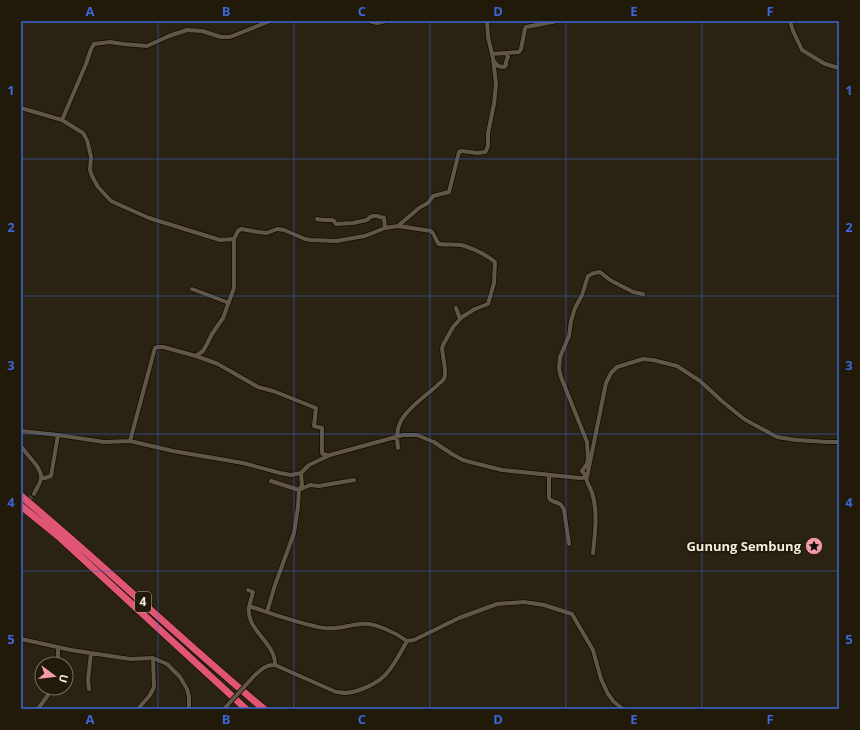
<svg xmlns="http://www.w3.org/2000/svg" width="860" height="730" font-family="'Open Sans',sans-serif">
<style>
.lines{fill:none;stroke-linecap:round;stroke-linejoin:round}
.street-tunnel{stroke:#494130;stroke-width:4;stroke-dasharray:4 2;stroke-linecap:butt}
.street-casing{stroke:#130c00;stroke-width:5.5}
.highway-casing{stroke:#130c00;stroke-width:8}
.street{stroke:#615744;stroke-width:4}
.highway{stroke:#e05573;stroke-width:7}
.street-bridge-casing{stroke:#130c00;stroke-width:5.5;stroke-linecap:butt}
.street-bridge{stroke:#615744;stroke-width:4}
.grid{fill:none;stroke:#3d66d9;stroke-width:1;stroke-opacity:0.55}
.labels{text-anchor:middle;stroke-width:3.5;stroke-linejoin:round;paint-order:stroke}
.shield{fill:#211a08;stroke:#b3ada0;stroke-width:1}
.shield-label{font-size:12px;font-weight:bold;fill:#f2ece1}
.poi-label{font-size:13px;font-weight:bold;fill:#f2ece1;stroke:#211a08;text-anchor:end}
.neatline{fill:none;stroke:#3d66d9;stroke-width:1.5}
.grid-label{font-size:13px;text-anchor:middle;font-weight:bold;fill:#3d66d9}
</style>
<rect width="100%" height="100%" fill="#2b2311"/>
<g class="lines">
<!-- street-tunnel -->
<path class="street-tunnel" d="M21,508L34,494"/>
<defs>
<path id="street" d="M369,21L377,23L386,21
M790,21L793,31L802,50L825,64L839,68
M492,54L519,52L521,49L525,29L526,27L557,21
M493,60L498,66L504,67L506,65V62L508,57L506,53
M21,108L62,120L83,133L87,140L89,148L91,157L90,170L92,176L98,187L111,201L149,218L220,240L234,239V288L223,318L212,334L207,344L203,351L196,356L163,347H157L155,348L130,441
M62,120L86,64L91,49L94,44L110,42L123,44L147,46L169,36L187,30L202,31L221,37H230L270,21
M317,219L323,220H332L334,221L336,224L353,223L367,220L370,217L373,216H377L384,218L385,228
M398,226L419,208L428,203L433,196L449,192L459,152L462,151L477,153L485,152L486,151L488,146V133L494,104L496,84L493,58L488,37L487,21
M234,239L238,231L241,229L258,232L267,233L277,229L284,230L305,239L311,240L336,241L365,236L385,228L398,226L431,231C435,234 435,240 439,244C446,245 453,244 461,245C470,247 487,255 495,262L494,283L488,304L475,309L462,317L453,327L443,345L442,349L445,369V375L444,379C432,392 406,408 400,423C396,431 397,440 398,448
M192,289L229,303
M456,308L460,319
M196,356L218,364L258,387L273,391L316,408L314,426L322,428V453L323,454L327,455
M21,431L58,435L104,442L130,441L173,451L243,463L280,473L291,475L301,473L309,465L330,455L403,435H417L434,442L452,454L463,460L474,463L502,470L580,478L587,477L606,383L611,373L617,367L643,359L653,360L677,366L700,381L723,402L744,419L777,437L796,440L828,442H839
M21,446C26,455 43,468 41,479C40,484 36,489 34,494
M549,475V498C554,505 560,499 564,510L569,544
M41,477L45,478L51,476L58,435
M271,481L299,490L310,485L319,486L354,480
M593,553C595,535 598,510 592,493C591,489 588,485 587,481C585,475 587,477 582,471L587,464L588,458L587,442L561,377L559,369L560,357L569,336L571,321L575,308L582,295L588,276L594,273L600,272L610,280L633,292L643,294
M248,590L253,592L249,607
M267,612L275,585L294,533L298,507L299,490L302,485L301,473
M21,639L71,650L130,659L153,658L167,664L180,677L187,689L189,697V709
M58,664V647
M275,665C276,643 245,629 249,607H252C276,615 300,624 324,628C337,630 348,625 361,624C374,622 396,633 407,641
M255,675C261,670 266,664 275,665L336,692C339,692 343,693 346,693C359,692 379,683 387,673C395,664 401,652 407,641L414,640L459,618L497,604L524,602L544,605L572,614L593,650L601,679L608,694L614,702L623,709
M89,689L88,680L91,653
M38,709L53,688
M138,709L150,695L154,687L153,658"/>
<path id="highway" d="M21,496C104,565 181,640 264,709
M21,506L58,536L246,709"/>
</defs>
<!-- street casing -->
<use href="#street" class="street-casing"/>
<!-- highway casing -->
<use href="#highway" class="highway-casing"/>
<!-- street -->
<use href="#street" class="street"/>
<!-- highway -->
<use href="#highway" class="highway"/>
<defs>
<path id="street-bridge" d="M224,709L255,675"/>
</defs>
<!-- street-bridge casing -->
<use href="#street-bridge" class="street-bridge-casing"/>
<!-- street-bridge -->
<use href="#street-bridge" class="street-bridge"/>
</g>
<!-- grid -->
<path class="grid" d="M158,21V709M294,21V709M430,21V709M566,21V709M702,21V709M21,159H839M21,296H839M21,434H839M21,571H839"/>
<!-- icons -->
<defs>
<symbol id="sight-disc" viewBox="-11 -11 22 22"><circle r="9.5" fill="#f49aa7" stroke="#211a08"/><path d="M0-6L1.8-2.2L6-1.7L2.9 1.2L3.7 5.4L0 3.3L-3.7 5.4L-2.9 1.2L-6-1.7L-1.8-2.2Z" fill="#111"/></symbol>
</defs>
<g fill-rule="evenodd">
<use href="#sight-disc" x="804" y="536" width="20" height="20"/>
</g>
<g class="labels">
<!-- shield labels -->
<rect class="shield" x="135" y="592" width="16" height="20" rx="3"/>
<g class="shield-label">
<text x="143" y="606">4</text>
</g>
<!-- poi labels -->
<g class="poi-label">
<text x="801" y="551">Gunung Sembung</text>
</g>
</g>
<!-- border -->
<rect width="860" height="730" fill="none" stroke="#211a08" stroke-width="44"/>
<!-- north arrow -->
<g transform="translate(54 676) rotate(105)"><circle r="19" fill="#211a08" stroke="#756e5f"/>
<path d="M0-3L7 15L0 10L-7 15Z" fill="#f49aa7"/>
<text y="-6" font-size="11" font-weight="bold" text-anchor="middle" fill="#f2ece1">U</text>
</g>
<rect x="22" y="22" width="816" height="686" class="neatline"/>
<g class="grid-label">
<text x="90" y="16">A</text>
<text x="226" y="16">B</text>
<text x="362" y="16">C</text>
<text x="498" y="16">D</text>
<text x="634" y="16">E</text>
<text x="770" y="16">F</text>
<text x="11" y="95">1</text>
<text x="849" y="95">1</text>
<text x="11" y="232">2</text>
<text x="849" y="232">2</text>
<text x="11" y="370">3</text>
<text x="849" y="370">3</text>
<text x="11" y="507">4</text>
<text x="849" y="507">4</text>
<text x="11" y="644">5</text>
<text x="849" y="644">5</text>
<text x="90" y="724">A</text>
<text x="226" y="724">B</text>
<text x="362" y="724">C</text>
<text x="498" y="724">D</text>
<text x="634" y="724">E</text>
<text x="770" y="724">F</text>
</g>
</svg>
